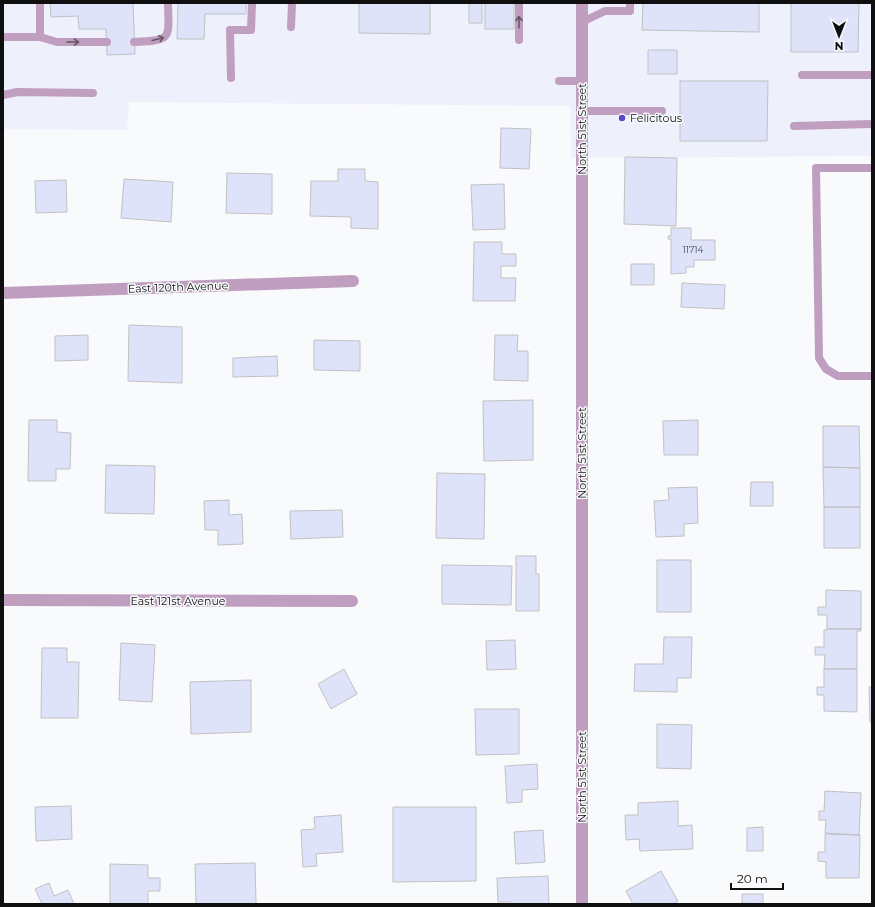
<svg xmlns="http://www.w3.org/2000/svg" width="875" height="907" font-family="Montserrat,sans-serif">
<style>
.built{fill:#eef1fb}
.building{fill:#dee3f9;stroke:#c1c1c4}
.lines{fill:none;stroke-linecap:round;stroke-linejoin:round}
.service{stroke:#c09ec0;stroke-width:8}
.minor{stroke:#c09ec0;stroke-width:12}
.oneway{stroke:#685668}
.poi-dot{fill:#5b49c1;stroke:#f9fafc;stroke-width:1.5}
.labels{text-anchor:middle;stroke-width:3;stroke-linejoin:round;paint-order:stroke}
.number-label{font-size:9px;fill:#43444a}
.poi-label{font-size:11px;fill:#0f0f10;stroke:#f9fafc;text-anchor:start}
.street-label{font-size:11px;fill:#0f0f10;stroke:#f9fafc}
</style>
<rect width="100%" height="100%" fill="#f9fafc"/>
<!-- built -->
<path class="built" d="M3,3H872V156L571,158L570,106L129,102L127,130L3,129Z"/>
<!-- building -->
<path class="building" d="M50,3H133L135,54L107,55L106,29H79L78,16L51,17Z
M178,3H246V14H205L204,39H177Z
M359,3H430V34L359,33Z
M469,3H482V23H469Z
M485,3H514V29H485Z
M643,3H759V32L642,30Z
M791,3H859L858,52H791Z
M648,50H677V74H648Z
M680,81H768L767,141H680Z
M501,128L531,129L529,169L500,168Z
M625,157L677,158L676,226L624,224Z
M338,169H365V181L378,182V229L351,228V217L310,216L311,181H338Z
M227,173L272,174V214L226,213Z
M124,179L173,182L171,222L121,218Z
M66,180L67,212L36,213L35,181Z
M504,184L505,229L473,230L471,185Z
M671,228H691V240H715V260H694V267H686V273L671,274V239H668V236H671Z
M474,242H502V254H516V266H501V278H516L515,301H473Z
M631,264H654V285H631Z
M682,283L725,285L724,309L681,307Z
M129,325L182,327V383L128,381Z
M88,335V360L55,361V336Z
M495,335H518L517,351H528V381L494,380Z
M314,340L360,341V371L314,370Z
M277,356L278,376L233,377V358Z
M533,400V460L484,461L483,401Z
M29,420H57V432L71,433L70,469H56V481H28Z
M698,420V455H664L663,421Z
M823,426H859L860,468L823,467Z
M106,465L155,466L154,514L105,513Z
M823,467L860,468V507H824Z
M437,473L485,474L484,539L436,538Z
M751,482H773V506H750Z
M697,487L698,523L684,524V536L656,537L654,501L669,500L668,488Z
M229,500V515L242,514L243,544L218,545V530H205L204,501Z
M824,507H860V548H824Z
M342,510L343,537L291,539L290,511Z
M516,556H536V574H539V611H516Z
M657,560H691V612H657Z
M442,565L512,566L511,605L442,604Z
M826,590L861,591V629H827V615H818V607H826Z
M827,629H861V631H857V669H824L825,655H815V647H824V630H827Z
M664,637H692L691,678H677V692L634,691L635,664H663Z
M515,640L516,669L487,670L486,641Z
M121,643L155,645L152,702L119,700Z
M42,648H67V662H79L78,718H41Z
M344,669L357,694L331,709L318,684Z
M824,669H857V712L824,711V695H817V687H824Z
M251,680V732L191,734L190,682Z
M869,687H872V722H870Z
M475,709H519V754L476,755Z
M657,724L692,725L691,769L657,768Z
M537,764L538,789L522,790V802L507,803L505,766Z
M825,791L861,793L859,835L825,833L826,820H819V811H824Z
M678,801V826L692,825L693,849L640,851L639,839L626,840L625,815H638V803Z
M71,806L72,839L36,841L35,807Z
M393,807H476V881L393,882Z
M341,815L343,852L316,854L317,866L303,867L301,830L315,829L314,817Z
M763,827V851H747V828Z
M543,830L545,862L516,864L514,832Z
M825,834L860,835L859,878H826V862L818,861V852H825Z
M255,863L256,904H196L195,864Z
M110,864L148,865V878H160V891H148V904H110Z
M661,871L678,901L673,904H633L626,891Z
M548,876L549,904H511V902H498L497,878Z
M49,883L54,896L68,890L74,904H42L35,889Z
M742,894H763V904L742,903Z"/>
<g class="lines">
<!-- service -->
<path class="service" d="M582,22L605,11H630V3
M291,27L292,3
M3,37H40V3
M40,37L57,42H107
M519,40V3
M134,42C172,40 169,40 168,3
M802,75H872
M231,78L230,30H251L252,3
M559,81H582
M3,95L17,92L93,93
M581,111H662
M794,126L872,124
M872,168H816L819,358L826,369L838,376H872"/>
<!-- minor -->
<path class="minor" d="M3,293L353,281
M3,600L352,601
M582,904V3"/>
</g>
<!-- one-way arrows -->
<defs><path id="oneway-shaft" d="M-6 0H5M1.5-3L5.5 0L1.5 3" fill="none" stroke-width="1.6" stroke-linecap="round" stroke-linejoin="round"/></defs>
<g class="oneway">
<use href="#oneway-shaft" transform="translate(519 22) rotate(-90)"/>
<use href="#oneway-shaft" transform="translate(158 39) rotate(-14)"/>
<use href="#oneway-shaft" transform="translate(73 42)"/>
</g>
<!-- markers -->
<circle class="poi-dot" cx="622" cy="118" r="4"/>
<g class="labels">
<!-- number labels -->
<g class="number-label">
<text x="693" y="253">11714</text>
</g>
<!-- poi labels -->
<g class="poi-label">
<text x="630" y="122">Felicitous</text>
</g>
<!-- street labels -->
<g class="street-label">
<text transform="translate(582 129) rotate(-90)" y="4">North 51st Street</text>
<text transform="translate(178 287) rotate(-2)" y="4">East 120th Avenue</text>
<text transform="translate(582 453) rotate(-90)" y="4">North 51st Street</text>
<text x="178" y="605">East 121st Avenue</text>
<text transform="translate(582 777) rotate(-90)" y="4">North 51st Street</text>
</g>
</g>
<!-- border -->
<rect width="875" height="907" fill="none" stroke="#0f0f10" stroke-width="8"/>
<!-- north arrow -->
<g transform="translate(839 36) rotate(180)" stroke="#f9fafc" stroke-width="3" paint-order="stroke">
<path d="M0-3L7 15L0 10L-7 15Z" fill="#0f0f10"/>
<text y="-6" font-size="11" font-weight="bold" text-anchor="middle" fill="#0f0f10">N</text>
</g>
<!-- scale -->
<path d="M731 883v6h52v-6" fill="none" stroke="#0f0f10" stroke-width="2"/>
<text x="737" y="883" font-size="12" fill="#0f0f10" stroke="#f9fafc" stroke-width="3" paint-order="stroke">20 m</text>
</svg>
